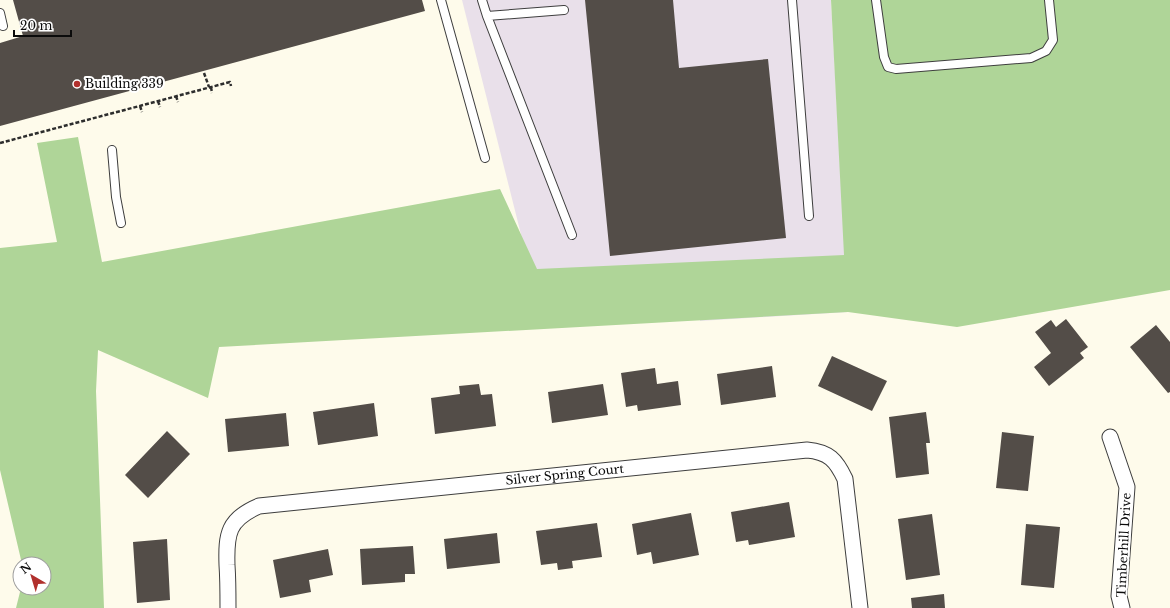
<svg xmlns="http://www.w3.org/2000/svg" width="1170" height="608" font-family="'Libre Baskerville',serif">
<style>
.industrial{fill:#e9e0ea}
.forest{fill:#afd598}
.building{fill:#534d48}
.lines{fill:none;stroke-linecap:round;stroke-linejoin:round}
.service-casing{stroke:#3e3e3e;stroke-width:10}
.minor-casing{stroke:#3e3e3e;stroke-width:17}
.path{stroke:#2d2d2d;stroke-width:2.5;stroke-dasharray:4 2;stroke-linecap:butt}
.service{stroke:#fff;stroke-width:8}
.minor{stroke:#fff;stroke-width:15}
.poi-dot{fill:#b1302d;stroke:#fff;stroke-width:1.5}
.labels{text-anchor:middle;stroke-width:4;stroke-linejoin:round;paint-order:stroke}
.poi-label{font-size:12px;fill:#0b0b0b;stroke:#fff;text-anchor:start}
.street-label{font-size:12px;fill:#0b0b0b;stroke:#fff}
</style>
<rect width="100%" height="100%" fill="#fefbeb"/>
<!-- industrial -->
<path class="industrial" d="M462,0H831L848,312L700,321L696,289L539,306Z"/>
<!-- forest -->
<path class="forest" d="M831,0H1170V290L957,327L848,312L219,347L208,398L98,350L96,391L104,608H16L21,588H44V564H22L0,470V248L57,242L37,143L78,137L102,262L500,189L537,269L844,255Z"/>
<!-- building -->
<path class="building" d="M13,0H422L425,11L0,126V43L23,36Z
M585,0H673L679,68L768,59L786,238L610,256Z
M1066,319L1088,347L1080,353L1084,358L1049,386L1034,367L1051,353L1035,332L1051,320L1056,327Z
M1156,325L1170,342V392L1168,393L1130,347Z
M832,356L887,381L872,411L818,386Z
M772,366L776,397L721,405L717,374Z
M655,368L657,384L678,381L681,405L638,411L637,405L626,407L621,373Z
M479,384L481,395L492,394L496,426L435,434L431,398L460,394L459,386Z
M603,384L608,415L552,423L548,392Z
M374,403L378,436L318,445L313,412Z
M926,412L930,443H926L929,474L896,478L889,417Z
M286,413L289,446L228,452L225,419Z
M167,431L190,454L148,498L125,475Z
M1002,432L1034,436L1028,491L996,488Z
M789,502L795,537L749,545L748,540L736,542L731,512Z
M691,513L699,555L653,564L651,552L637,555L632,524Z
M932,514L940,575L906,580L898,519Z
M597,523L602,557L572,561L573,568L558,570L557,563L541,565L536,531Z
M1026,524L1060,527L1054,588L1021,585Z
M497,533L500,563L447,569L444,539Z
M167,539L170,600L137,603L133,542Z
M413,546L415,574H405V582L362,585L360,549Z
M328,549L333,575L309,580L311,592L280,598L273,560Z
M944,594L945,608H912L911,598Z"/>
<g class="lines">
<defs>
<path id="service" d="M441,0L485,158
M482,0L487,16L572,235
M792,0L809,216
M876,0L884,57L888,67L896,69L1031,58L1046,51L1053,40L1049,0
M0,13L3,26
M487,16L564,10
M112,150L116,197L121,223"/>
<g id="minor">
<path d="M1110,437L1127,487L1119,596L1122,608"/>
<path id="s1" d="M228,608C228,594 228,579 227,565C226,534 228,519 259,506L807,450C829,452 836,460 845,479L860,608"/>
</g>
</defs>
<!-- service casing -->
<use href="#service" class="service-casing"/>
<!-- minor casing -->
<use href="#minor" class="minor-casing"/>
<!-- path -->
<path class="path" d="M204,73L209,87
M211,87L212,93
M176,96L178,102
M158,101L160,107
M140,106L142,112
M0,143L230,82L231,86"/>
<!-- service -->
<use href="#service" class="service"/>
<!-- minor -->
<use href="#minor" class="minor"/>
</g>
<!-- markers -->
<circle class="poi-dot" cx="77" cy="84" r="4"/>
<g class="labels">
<!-- poi labels -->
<g class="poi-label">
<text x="85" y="88">Building 339</text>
</g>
<!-- street labels -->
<g class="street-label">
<text dy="4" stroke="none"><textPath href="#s1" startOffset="424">Silver Spring Court</textPath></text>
<text transform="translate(1124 545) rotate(-87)" y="4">Timberhill Drive</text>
</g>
</g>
<!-- north arrow -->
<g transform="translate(32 576) rotate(322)"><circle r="19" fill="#ffffff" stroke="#9d9d9d"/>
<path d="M0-3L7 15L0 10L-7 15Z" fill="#b1302d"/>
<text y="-6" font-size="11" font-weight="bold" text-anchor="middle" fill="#0b0b0b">N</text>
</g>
<!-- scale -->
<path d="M14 30v6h57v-6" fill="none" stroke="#0b0b0b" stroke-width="2"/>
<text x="20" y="30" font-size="12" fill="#0b0b0b" stroke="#ffffff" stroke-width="3" paint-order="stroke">20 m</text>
</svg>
